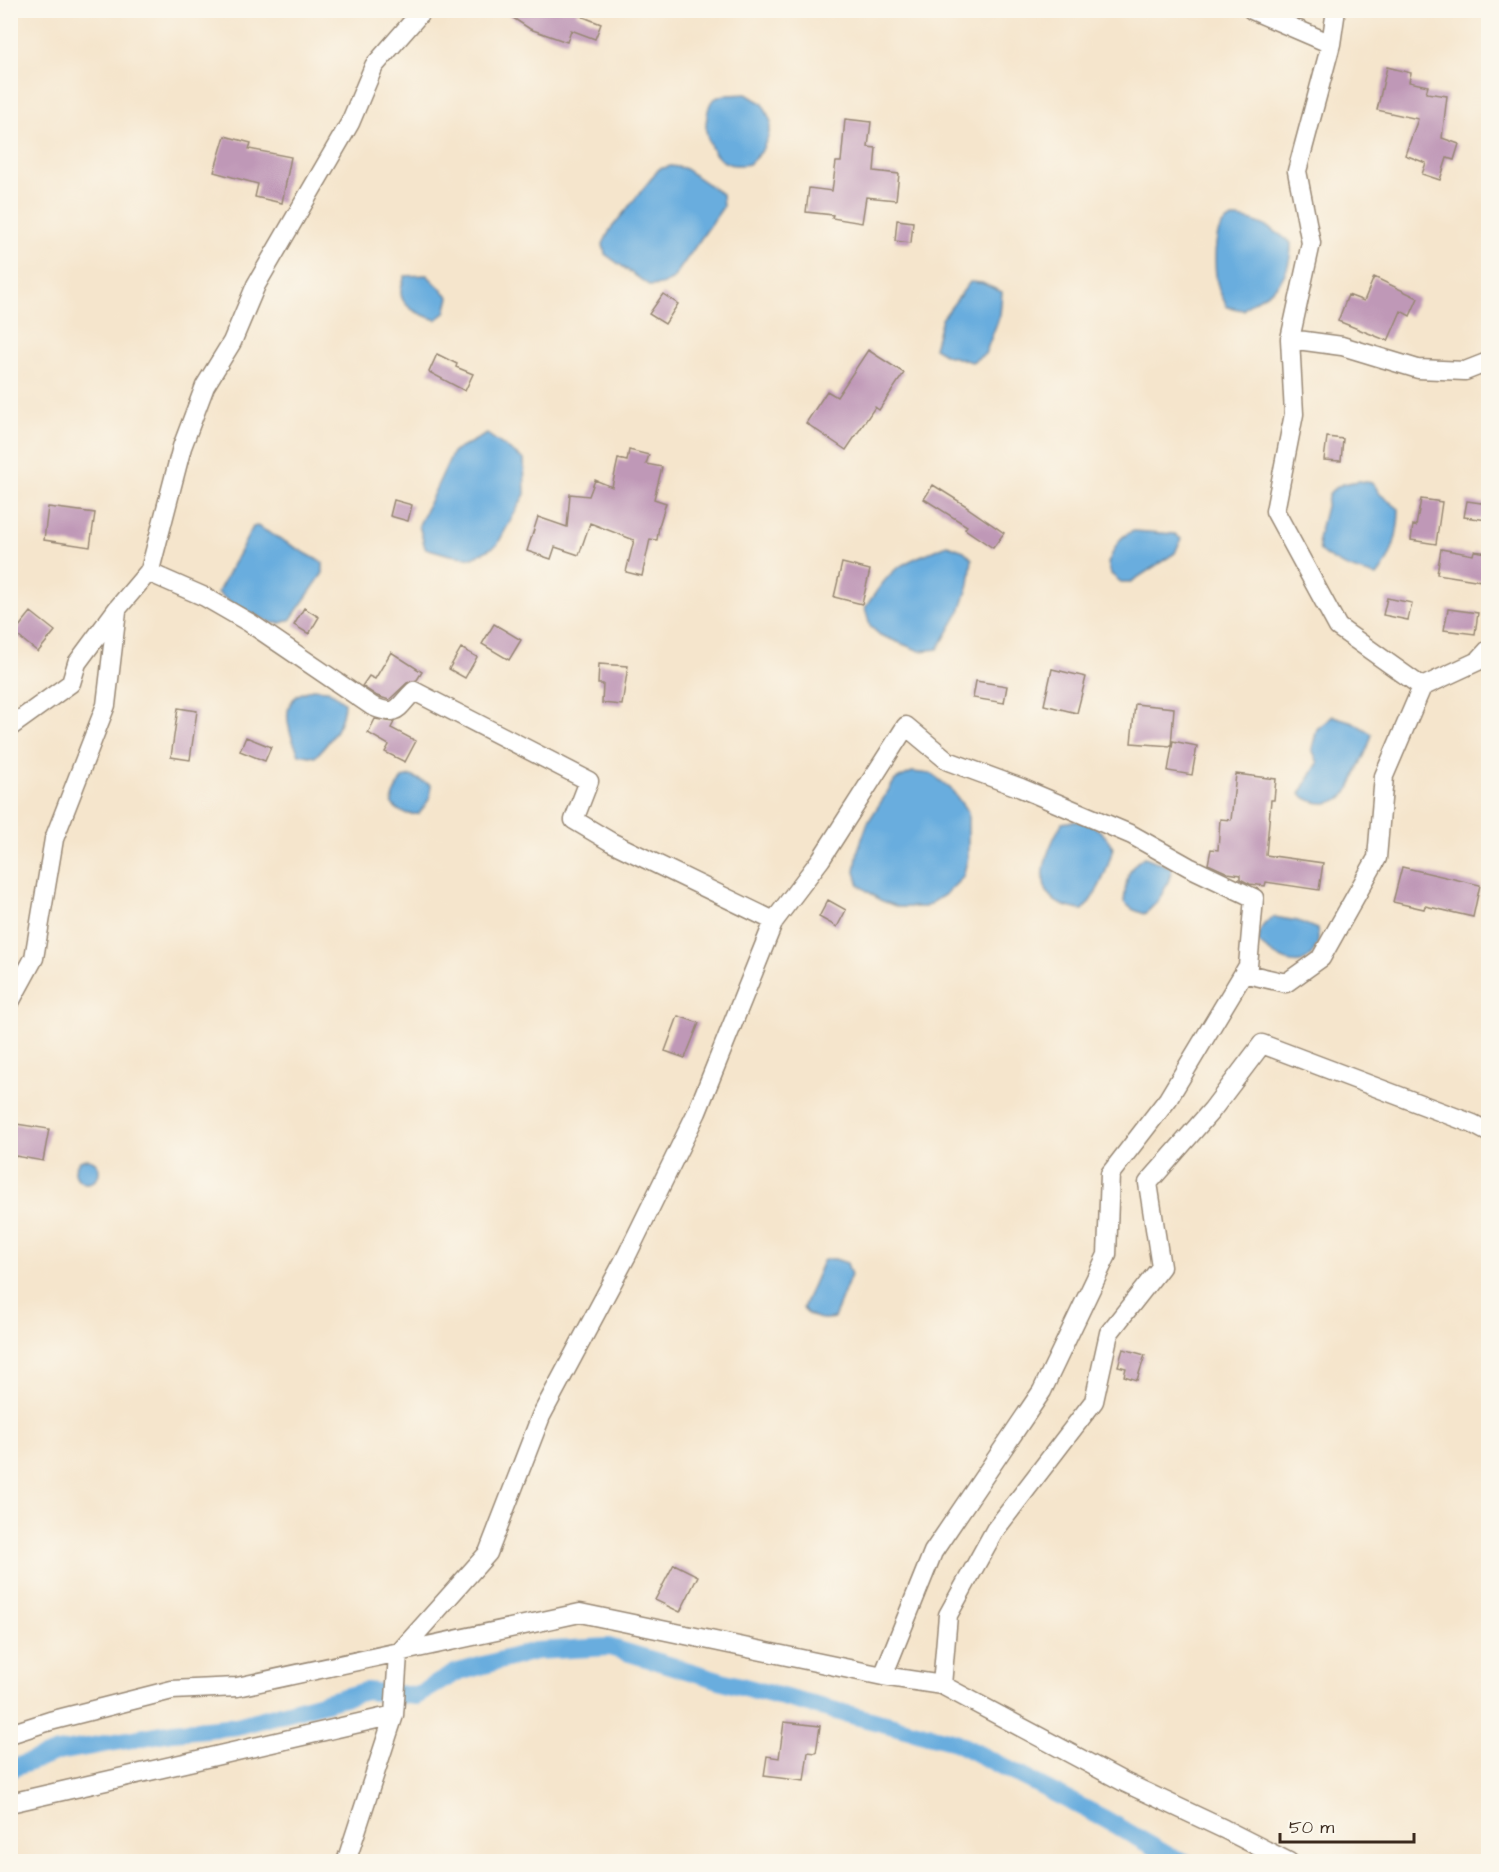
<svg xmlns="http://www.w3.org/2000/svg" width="1499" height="1872" font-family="'Architects Daughter',sans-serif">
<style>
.water{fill:#69adde;stroke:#526c7e;stroke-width:1.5}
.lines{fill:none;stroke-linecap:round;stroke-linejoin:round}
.canal{stroke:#69adde;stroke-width:18}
.building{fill:#bf98b7}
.street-casing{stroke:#988875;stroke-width:21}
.street{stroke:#fff;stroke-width:18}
</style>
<rect width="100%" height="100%" fill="#fbf7ec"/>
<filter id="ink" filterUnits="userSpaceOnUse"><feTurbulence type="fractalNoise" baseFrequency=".0167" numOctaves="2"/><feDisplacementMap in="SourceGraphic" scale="12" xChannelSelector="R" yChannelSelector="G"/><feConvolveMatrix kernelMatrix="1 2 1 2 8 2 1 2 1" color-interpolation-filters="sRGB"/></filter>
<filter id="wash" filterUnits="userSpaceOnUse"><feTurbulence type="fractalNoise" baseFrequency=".008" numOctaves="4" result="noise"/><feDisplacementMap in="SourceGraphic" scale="24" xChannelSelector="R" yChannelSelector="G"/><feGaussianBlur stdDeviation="1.35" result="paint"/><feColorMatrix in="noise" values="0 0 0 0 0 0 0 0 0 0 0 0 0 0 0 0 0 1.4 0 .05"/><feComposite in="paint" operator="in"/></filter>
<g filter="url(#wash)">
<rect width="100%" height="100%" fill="#f5e5cc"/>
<!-- water -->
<path class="water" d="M746,94L763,104L771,122L768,137L761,152L749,164C745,165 739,165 735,165C713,163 703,136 707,117C708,111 708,105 713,100C722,93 735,95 746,94Z
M671,166L684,168L722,194L723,207L672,280L661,285L650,286L605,254L603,244L610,230L659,169Z
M1232,218C1255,218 1274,229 1291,243C1291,266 1284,284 1263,296C1255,301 1249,304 1243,310L1227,307C1225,302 1221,295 1219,290C1214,274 1212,235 1224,223C1226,221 1229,220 1232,218Z
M427,275L449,297L445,313L436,320C423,315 399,308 401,290C401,286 404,280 405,276Z
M970,282L982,283L1002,292L1000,315L985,354L972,362L946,355L934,348L942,319Z
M487,434L524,460L525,494L497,545L473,558L450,555L425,548L419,525L453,452Z
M1359,481L1373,483L1380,494L1399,509C1399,532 1392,559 1377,576C1356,571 1337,565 1320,551L1318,539L1329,494C1336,484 1347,483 1359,481Z
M257,526L323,563V573L291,619C286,622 279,624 273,623C263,620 223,600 218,592L253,527Z
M1134,531L1175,534L1181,539L1175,553L1131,582H1121L1111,574L1108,563C1115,549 1117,536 1134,531Z
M947,545L964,551L972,559L969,584L961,609L938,649L920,651L880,635L870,626L865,608C874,595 882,581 895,570C910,558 930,553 947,545Z
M312,689L328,690L344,702C344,724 330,742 315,757L299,754C291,738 279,708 298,695C302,693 307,691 312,689Z
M1333,716L1353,722L1372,734C1369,747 1364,756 1358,768C1356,774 1354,780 1351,786C1341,806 1317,808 1300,794L1318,763L1312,749L1317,729Z
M912,772L932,774L951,789L968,812V857L963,877L946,894L925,907H898L880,900L859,885L855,872L858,850L868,822L895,780Z
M411,776L431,785L430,798L419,814C407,815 399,813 392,804L393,795L402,778Z
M1074,821C1094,823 1103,831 1113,847C1108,869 1098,893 1083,910C1026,905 1042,858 1062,823Z
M1145,857L1172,868C1169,884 1158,905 1144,914L1132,909L1124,902C1126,883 1126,866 1145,857Z
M1274,917L1298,921L1317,929C1319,939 1319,943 1313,952C1300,975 1273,955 1259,943C1259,929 1262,924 1274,917Z
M75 1171a12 12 0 1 1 24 0a12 12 0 1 1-24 0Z
M827,1259H835L847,1263L851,1275L834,1318C822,1321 809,1318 803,1308L823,1261Z"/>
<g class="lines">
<!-- canal -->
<path class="canal" d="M10,1769L58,1752L173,1732L237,1726L366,1691L416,1696L455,1673L535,1651L609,1647L729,1683L955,1742L1105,1819L1169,1856L1185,1862"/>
</g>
<g id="blocks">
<!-- building -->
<path class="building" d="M501,10H578L576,14L601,24L595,39L571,30L567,42L530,29Z
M1387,67L1411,73L1409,82L1428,86L1426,93L1447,96L1442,138L1459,144L1454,160L1447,158L1440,180L1422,174L1426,163L1405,155L1418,119L1377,110Z
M845,119L871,122L868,147L876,148L874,171L899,174L896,200L866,197L862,223L832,218L833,215L806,212L809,188L832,191L836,162H841Z
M225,136L251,143L249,149L291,157L282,203L255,197L258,184L214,172Z
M897,220L913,222L911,243L895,241Z
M1374,277L1418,298L1410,316L1401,311L1388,341L1338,321L1348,295L1364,301Z
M663,294L678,304L665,324L649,314Z
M868,350L904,373L879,410L875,407L846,450L806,423L827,391L837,397Z
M437,354L457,364L456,367L473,374L465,391L429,372Z
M1327,437L1343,439L1341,461L1324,460Z
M629,450L649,455L646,464L662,467L654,499L666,503L659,526L657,540L650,539L642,576L626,572L634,540L590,523L579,555L555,547L551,559L527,551L538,517L567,527L570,494L589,496L595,480L612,487L618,459L627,461Z
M933,485L968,507V508L1004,533L993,548L965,529L967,526L924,499Z
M1421,499L1442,502L1436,544L1411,540L1413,525L1416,526Z
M394,500L412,505L408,521L390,516Z
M1467,501L1488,504V520L1464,517Z
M48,507L95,513L90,547L44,540Z
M1441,549L1473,555L1474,551L1488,553V582L1437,574Z
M842,563L870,570L862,604L834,597Z
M1387,598L1412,603L1408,620L1383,615Z
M304,608L319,617L309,634L294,625Z
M1448,609L1478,613L1475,634L1444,630Z
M31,612L55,631L38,652L14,633Z
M494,624L521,640L509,660L482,644Z
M461,648L477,657L465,678L449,669Z
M391,652L422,672L417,680L407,683L389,700L377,696L362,686L369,676L375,679Z
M599,664L628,666L622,705L602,703L603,684H598Z
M1052,669L1086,677L1077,713L1044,705Z
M976,681L1007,686L1004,703L973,698Z
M1135,704L1174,708L1171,746L1131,743Z
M178,708L197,711L190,760L171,757Z
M375,719L394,722L391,728L416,741L405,762L385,752L389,745L368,733Z
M246,737L271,747L265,761L240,751Z
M1173,741L1197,746L1192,775L1168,771Z
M1236,774L1276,779L1274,800H1271L1266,855L1323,863L1319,890L1266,882L1265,886L1250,884L1240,879V875L1228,873L1208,864L1211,849L1218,850L1220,819L1231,820Z
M1402,867L1480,885L1473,917L1425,906L1424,909L1393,902Z
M828,900L846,910L837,927L819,917Z
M678,1016L699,1023L685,1058L665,1051Z
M10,1123L49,1129L43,1161L10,1155Z
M1123,1349L1145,1355L1137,1380L1124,1376L1126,1368L1118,1366Z
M674,1564L698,1576L680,1612L655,1600Z
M784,1722L820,1726L816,1753L808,1752L804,1781L764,1776L767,1756L779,1758Z"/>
</g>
</g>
<g filter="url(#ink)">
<use href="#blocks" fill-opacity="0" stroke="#988875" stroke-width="1.5"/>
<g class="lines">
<defs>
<path id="street" d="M1252,10L1331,44
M1290,339L1342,346L1418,369L1465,371L1488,362
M148,572L205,597L250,623L372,706C399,718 397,707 414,691L589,781L574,820L611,842L774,921
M1422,687L1478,661L1488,650
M10,727L71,683L77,663L117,609L150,570L182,447L205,386L232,342L256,285L350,123L374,66L423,10
M10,1002L34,958L54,839L106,705L117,611
M883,1676L933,1552L1042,1391L1107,1255L1110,1174L1168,1099L1248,966L1247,974L1286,983L1321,958L1377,858L1384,776L1422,687L1338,627L1275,511L1294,414L1290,339L1311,243L1297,171L1331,44L1336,10
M942,1685L948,1615L995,1530L1094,1401L1109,1333L1161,1267L1148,1183L1212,1110L1262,1044L1473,1124L1488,1132
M10,1734L50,1721L172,1690L237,1687L580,1613L883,1676L942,1685L1124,1782L1224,1829L1289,1862
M10,1803L394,1715
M346,1862L394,1715L398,1654L488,1553L541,1416L627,1255L697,1112L774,921L821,859L906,726L948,761L1021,788L1132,835L1189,867L1254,898L1248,966"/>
</defs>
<!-- street casing -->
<use href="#street" class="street-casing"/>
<!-- street -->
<use href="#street" class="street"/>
</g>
</g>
<!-- margin -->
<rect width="1499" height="1872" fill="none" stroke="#fbf7ec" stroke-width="36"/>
<!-- scale -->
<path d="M1280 1833v9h134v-9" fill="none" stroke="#3b2a1e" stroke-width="3"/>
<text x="1289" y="1833" font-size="18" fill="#3b2a1e" stroke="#fbf7ec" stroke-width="4.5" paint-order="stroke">50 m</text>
</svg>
